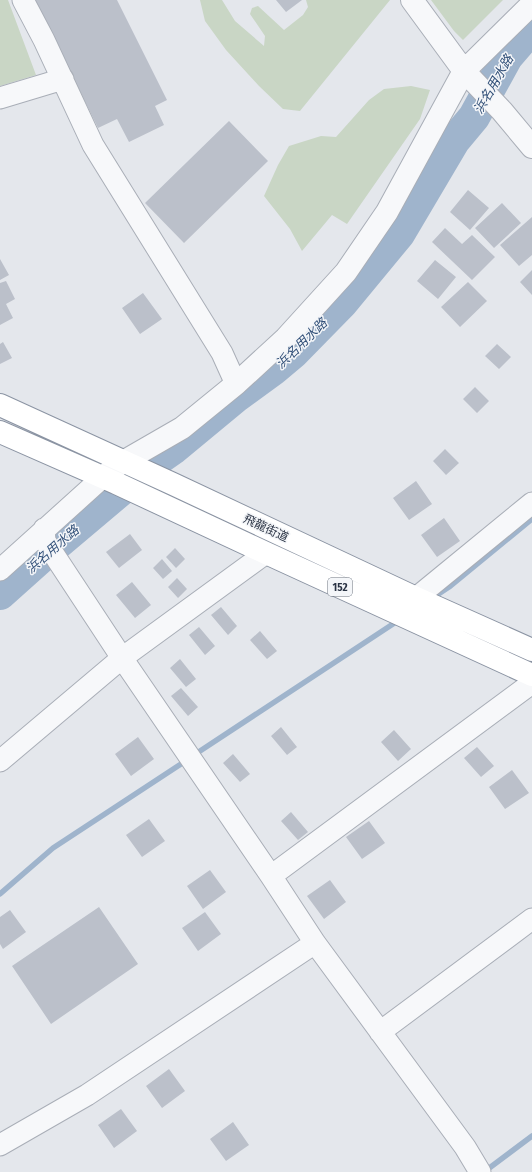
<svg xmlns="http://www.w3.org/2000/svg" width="532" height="1172" font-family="'Fira Sans Condensed','Noto Sans JP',sans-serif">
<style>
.green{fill:#c9d6c5}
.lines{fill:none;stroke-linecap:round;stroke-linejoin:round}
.stream{stroke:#9fb4cc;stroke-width:5.5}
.river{stroke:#9fb4cc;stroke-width:32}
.building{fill:#bbc0ca}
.minor-casing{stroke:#a9aeb7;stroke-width:23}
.tertiary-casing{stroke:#a9aeb7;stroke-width:24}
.trunk-casing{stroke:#8b94a3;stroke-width:24}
.minor{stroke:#f7f8fa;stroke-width:21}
.tertiary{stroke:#f7f8fa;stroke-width:22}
.trunk{stroke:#fff;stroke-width:22}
.labels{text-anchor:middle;stroke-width:3;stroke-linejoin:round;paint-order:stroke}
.shield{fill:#f4f6f9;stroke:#676e7b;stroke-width:1}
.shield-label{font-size:11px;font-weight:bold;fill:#2b3445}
.street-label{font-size:12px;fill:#2b3445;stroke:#f4f6f9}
.water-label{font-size:13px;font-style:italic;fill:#34527a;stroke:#f4f6f9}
</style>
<rect width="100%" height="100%" fill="#e4e7ec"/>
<!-- green -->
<path class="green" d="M0,0H8L36,75L0,86Z
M200,0H222L235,21L264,46L265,36L250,14L252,8L258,6L284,30L303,15L308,7L306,0H390L300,111L283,109L259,86L226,50L205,21Z
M431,0H503L463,40L454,31Z
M411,86L430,90L420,119L347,224L332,215L302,251L290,229L264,196L278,165L289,146L321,136L336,137L369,100L384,89Z"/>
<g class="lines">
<!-- stream -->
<path class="stream" d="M431,599L449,587L532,519
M197,753L399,620
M0,894L53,848L181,764
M484,1172L532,1136"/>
<!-- river -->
<path class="river" d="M0,594L38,560L153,463L173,449L237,396L274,369L293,353L342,303L399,234L454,141L474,117L507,57L532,28"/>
</g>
<!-- building -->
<path class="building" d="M35,0H117L167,100L155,106L164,125L129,142L117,119L98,128Z
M276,0H302L286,12Z
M229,121L268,161L184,243L145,203Z
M468,190L489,208L470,230L450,212Z
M502,203L521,223L494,248L475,228Z
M532,217V255L519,266L500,245Z
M445,228L462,244L472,235L495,257L472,280L432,242Z
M0,259L9,275L0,280Z
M435,260L456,277L438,299L417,281Z
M532,270V295L520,282Z
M6,281L15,299L6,304L13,318L0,325V283Z
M468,282L487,301L460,327L441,307Z
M143,293L162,319L140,334L122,308Z
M3,342L12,358L0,364V344Z
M497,344L511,357L499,369L485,356Z
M475,387L489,401L477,413L463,399Z
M445,449L459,463L446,475L433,461Z
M416,481L432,504L409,520L393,498Z
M444,518L460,541L437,557L421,535Z
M130,534L142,550L119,568L106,552Z
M175,548L185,559L176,568L166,557Z
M162,559L172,571L163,579L153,568Z
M177,578L187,589L178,598L168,587Z
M132,582L151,605L135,618L116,595Z
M221,607L237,626L228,635L211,615Z
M199,627L215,646L205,655L189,635Z
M260,631L277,651L267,659L250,640Z
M180,659L196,679L186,687L170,668Z
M181,688L198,707L188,716L171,696Z
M281,727L297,747L287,755L271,736Z
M394,730L411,749L398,761L381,742Z
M138,737L154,759L131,776L115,754Z
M477,747L494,766L481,777L464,758Z
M233,754L250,774L240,782L223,763Z
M512,770L529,793L505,809L489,787Z
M291,812L308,832L298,840L281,821Z
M149,819L165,841L142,857L126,835Z
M369,821L385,843L362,859L346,837Z
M210,870L226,892L203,909L187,886Z
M330,880L346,902L324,919L307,896Z
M99,907L138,964L51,1024L12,966Z
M10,910L26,932L3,949L0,944V917Z
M205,912L221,934L198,951L182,928Z
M169,1069L185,1091L162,1108L146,1086Z
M121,1109L137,1131L114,1148L98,1125Z
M233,1122L249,1145L226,1161L210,1139Z"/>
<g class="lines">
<defs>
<path id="minor" d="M23,0L44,40L93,145L222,353L236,384
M0,98L63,79
M44,529L45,541L122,658L271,876L315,943L465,1147L480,1172
M0,570L103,477
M416,598L532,503
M0,761L122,658L266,553
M271,876L532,683
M380,1032L532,919
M0,1145L87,1095L315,943"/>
<path id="tertiary" d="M412,0L464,71L502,111L532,147
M110,471L123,462L182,428L236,384L286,338L346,272L387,212L464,71L532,4"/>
<path id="trunk" d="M0,405L173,484L416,598L532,650
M0,432L116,483L266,553L532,675"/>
</defs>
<!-- minor casing -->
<use href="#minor" class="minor-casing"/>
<!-- tertiary casing -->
<use href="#tertiary" class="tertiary-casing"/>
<!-- trunk casing -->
<use href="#trunk" class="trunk-casing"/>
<!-- minor -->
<use href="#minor" class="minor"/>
<!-- tertiary -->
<use href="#tertiary" class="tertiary"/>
<!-- trunk -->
<use href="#trunk" class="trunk"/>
</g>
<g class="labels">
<!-- shield labels -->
<rect class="shield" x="328" y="578" width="24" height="18" rx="3"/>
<g class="shield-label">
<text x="340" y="591">152</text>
</g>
<!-- street labels -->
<g class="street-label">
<text transform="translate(266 528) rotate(25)" y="4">飛龍街道</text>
</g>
<!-- water labels -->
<g class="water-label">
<text transform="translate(493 84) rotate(-60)" y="5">浜名用水路</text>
<text transform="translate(301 343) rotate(-44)" y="5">浜名用水路</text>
<text transform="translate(52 549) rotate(-41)" y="5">浜名用水路</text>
</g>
</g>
</svg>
